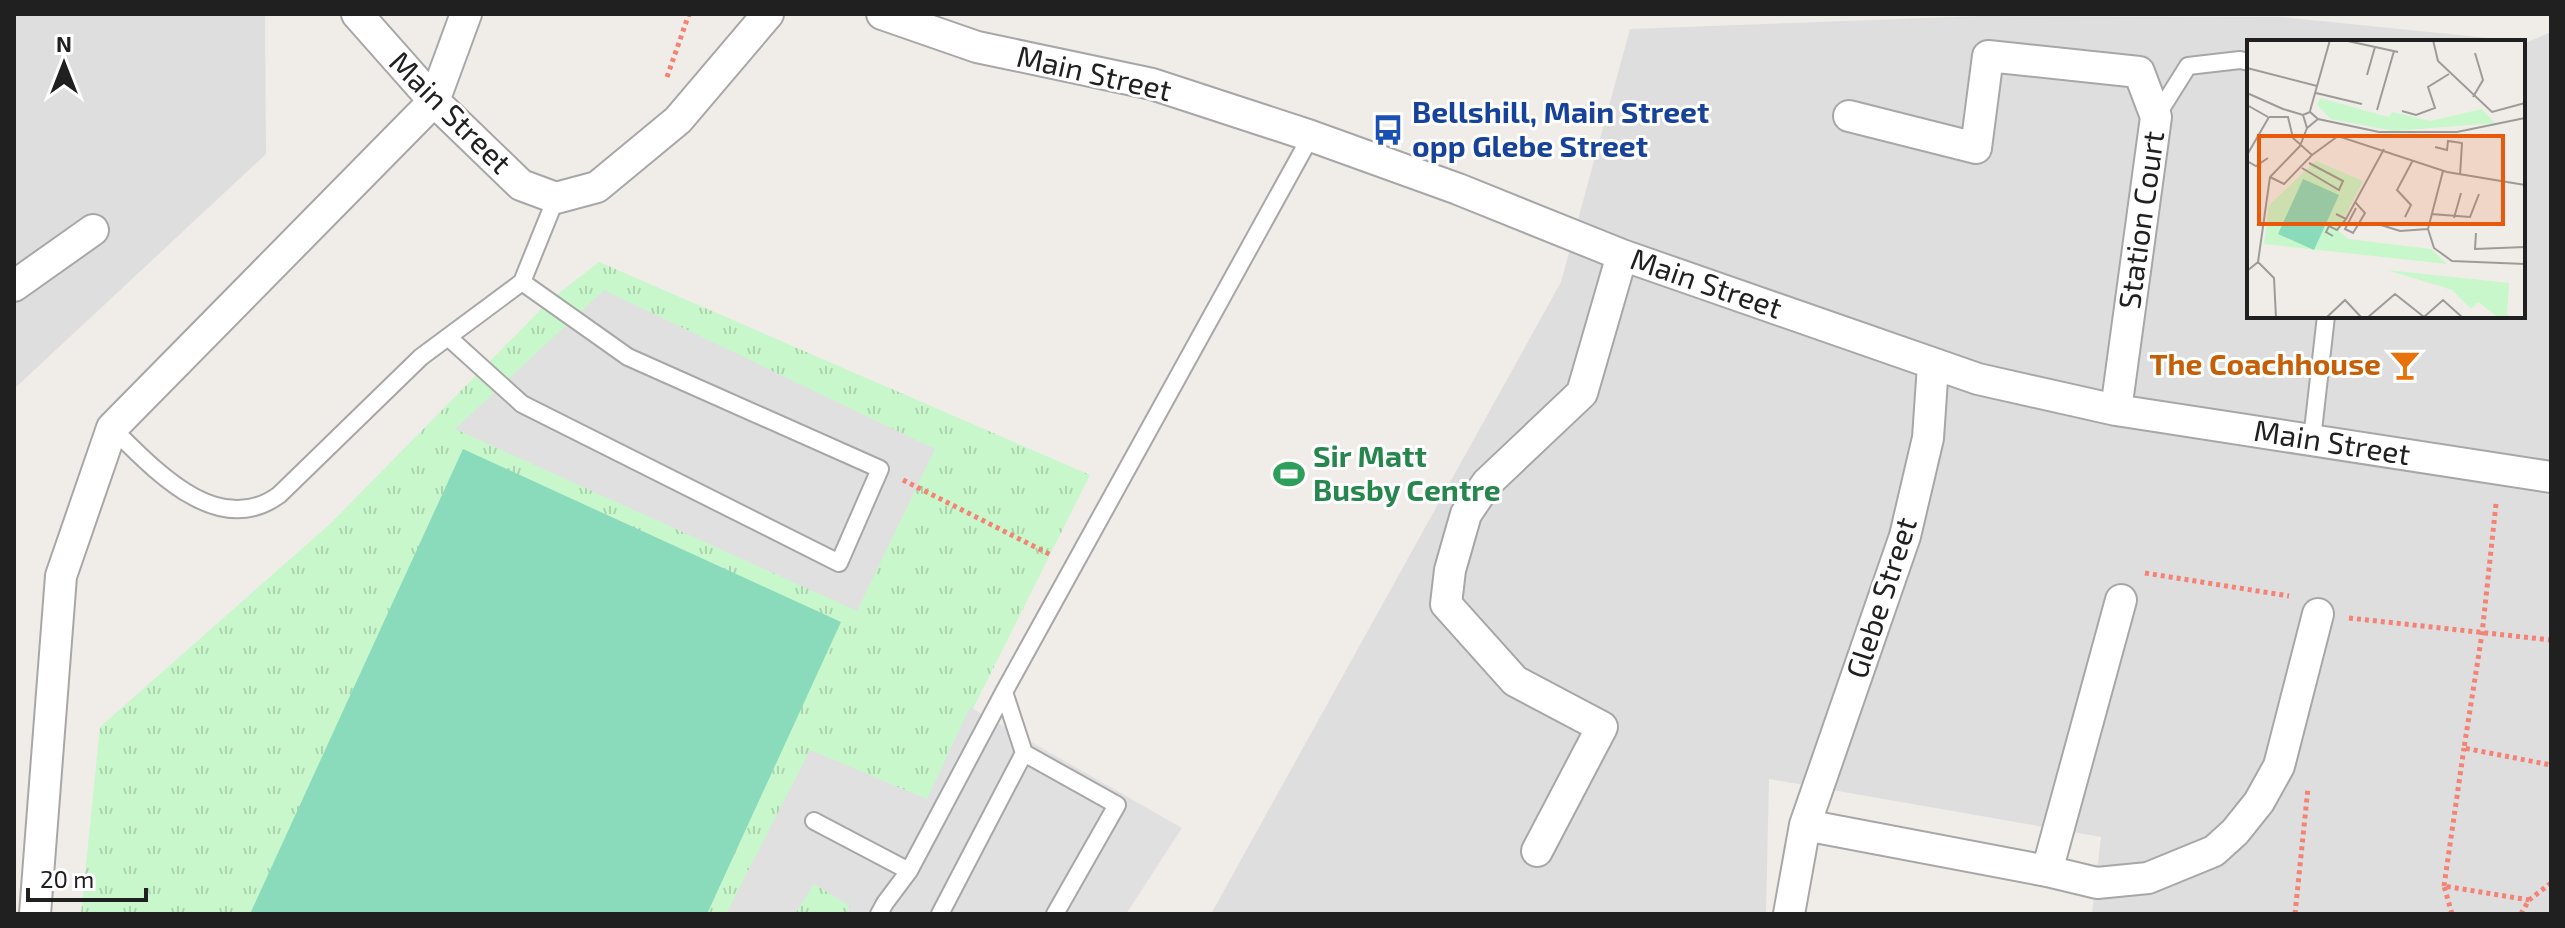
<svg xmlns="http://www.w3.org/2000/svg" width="2565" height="928" font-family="'Exo 2',sans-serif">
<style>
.residential{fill:#dedede;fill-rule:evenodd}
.park{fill:url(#park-tufts)}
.pitch{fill:#8adbbc}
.parking{fill:#e0e0e0}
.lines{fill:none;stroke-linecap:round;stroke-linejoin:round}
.lane-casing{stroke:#a7a7a7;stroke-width:20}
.street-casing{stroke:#a7a7a7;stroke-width:34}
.path{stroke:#f48275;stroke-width:5;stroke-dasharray:4 4;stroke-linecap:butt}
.lane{stroke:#fff;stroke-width:16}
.street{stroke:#fff;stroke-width:30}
.labels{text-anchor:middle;stroke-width:6;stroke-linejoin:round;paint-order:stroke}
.street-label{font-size:30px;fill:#202020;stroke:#fff}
.transit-label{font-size:30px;font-weight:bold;fill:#164399;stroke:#fff;text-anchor:start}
.food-label{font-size:30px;font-weight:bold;fill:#c56008;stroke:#fff;text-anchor:end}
.leisure-label{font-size:30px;font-weight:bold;fill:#27864d;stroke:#fff;text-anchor:start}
.inset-road{fill:none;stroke:#9d9b98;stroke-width:2}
.view{fill:#e8590c;fill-opacity:0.15;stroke:#e8590c;stroke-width:4}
.inset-edge{fill:none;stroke:#202020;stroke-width:4}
</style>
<defs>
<pattern id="park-tufts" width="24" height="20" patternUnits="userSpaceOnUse" patternTransform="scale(2)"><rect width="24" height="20" fill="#c8f7cb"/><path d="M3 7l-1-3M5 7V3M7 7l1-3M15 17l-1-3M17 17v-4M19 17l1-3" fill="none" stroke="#acd3ae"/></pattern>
</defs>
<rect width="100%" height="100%" fill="#f0ede8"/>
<!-- residential -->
<path class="residential" d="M14,14H265L266,154L14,389Z
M1980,16L2280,17L2528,42L2551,32V914H2092L2101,837L1769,779L1766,914H1211L1561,282L1630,29ZM2249,42H2523V316H2249Z"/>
<!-- park -->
<path class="park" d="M599,262L1090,475L870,914H81L100,727L330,524L550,300Z"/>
<!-- pitch -->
<path class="pitch" d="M463,449L841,622L707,914H250Z"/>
<!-- parking -->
<path class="parking" d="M604,290L935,449L857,611L455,429Z
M970,707L1182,828L1126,914H845L850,906L814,884L795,914H726L810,750L927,799Z"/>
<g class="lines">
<defs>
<path id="lane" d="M2156,117L2188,66L2240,60L2249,62
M448,337L522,404L839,563L880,469L628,357L522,282
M112,428C153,468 217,540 279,495L421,357L522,282L556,198
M2312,439L2326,316
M1004,692L1024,753L1117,805L1055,914
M814,821L909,871L1004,692L1311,136
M879,914L885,903L909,871
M940,914L1024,753"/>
<path id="street" d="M357,14L434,101L521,185L556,198L597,187L678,120L768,14
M882,14L977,47L1152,84L1311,136L1458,189L1622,255L1978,379L2116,410L2551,477
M1849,116L1976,148L1988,56L2139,72L2156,117L2116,410
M14,286L93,230
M1805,825L2047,871L2097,883L2148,878L2214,851L2235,832L2259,802L2279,766L2318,614
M1537,851L1602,727L1515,681L1446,604L1450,570L1466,514L1487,483L1582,393L1622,255
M2047,871L2121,600
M35,914L61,576L112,428L434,101L466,14
M1789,914L1805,825L1905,536L1928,438L1933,365"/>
</defs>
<!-- lane casing -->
<use href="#lane" class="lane-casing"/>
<!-- street casing -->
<use href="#street" class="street-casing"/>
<!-- path -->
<path class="path" d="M667,77L689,14
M903,480L1051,555
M2496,504L2482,634L2464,748L2551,765
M2145,573L2289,596
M2349,618L2551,640
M2444,886L2464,748
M2295,914L2308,788
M2452,914L2444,886L2529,900
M2521,914L2529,900L2551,883"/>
<!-- lane -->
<use href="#lane" class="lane"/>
<!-- street -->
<use href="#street" class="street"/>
</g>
<!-- icons -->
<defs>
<symbol id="bus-bare" viewBox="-9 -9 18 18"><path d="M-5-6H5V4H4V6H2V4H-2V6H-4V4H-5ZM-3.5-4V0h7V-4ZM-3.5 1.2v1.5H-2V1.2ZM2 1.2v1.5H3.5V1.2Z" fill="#1a4fb4" stroke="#fff" stroke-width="2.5" paint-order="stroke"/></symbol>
<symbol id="bar-bare" viewBox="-9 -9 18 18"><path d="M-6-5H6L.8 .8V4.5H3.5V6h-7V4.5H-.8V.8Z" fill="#e8710a" stroke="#fff" stroke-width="2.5" paint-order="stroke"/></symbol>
<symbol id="stadium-bare" viewBox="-9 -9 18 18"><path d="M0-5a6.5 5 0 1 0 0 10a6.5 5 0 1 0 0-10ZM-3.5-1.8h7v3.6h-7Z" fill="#2e9e5b" stroke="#fff" stroke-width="2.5" paint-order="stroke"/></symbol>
</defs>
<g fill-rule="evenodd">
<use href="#bus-bare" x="1366" y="108" width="44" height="44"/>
<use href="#bar-bare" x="2383" y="343" width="44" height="44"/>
<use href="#stadium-bare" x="1267" y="452" width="44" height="44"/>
</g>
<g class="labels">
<!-- street labels -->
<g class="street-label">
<text transform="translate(1094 74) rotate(13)" y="10">Main Street</text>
<text transform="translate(450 113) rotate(45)" y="10">Main Street</text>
<text transform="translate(2142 220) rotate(-82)" y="10">Station Court</text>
<text transform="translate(1706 284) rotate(19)" y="10">Main Street</text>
<text transform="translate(2332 443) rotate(9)" y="10">Main Street</text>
<text transform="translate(1882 598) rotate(-72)" y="10">Glebe Street</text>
</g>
<!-- transit labels -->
<g class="transit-label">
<text x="1412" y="123">Bellshill, Main Street<tspan x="1412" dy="34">opp Glebe Street</tspan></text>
</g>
<!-- food labels -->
<g class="food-label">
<text x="2381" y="375">The Coachhouse</text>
</g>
<!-- leisure labels -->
<g class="leisure-label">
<text x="1313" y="467">Sir Matt<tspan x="1313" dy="34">Busby Centre</tspan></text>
</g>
</g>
<!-- overview -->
<g transform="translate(2247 40)">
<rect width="278" height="278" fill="#f0ede8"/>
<path d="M73,58L142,77L145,72L183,81L235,69L248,83L147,91L84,79L70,65ZM69,121L116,141L91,190L101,199L184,209L200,224L17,204L22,165ZM140,230L262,243L260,274L264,278H252L231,262L224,269L205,250Z" fill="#c8f7cb"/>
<path d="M56,139L92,155L67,210L31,194Z" fill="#8adbbc"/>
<path class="inset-road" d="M96,0L151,12M186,0L191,21L245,72L278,63M0,28L70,46M120,35L128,7M0,53L36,69L56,75L63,72L71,79L132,92H210L278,78M69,53L115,64M226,57L236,40L228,13M0,65L21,77M130,70L147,11M63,71L83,0M155,71L169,75L188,68L181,47L202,34M56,75L60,88L71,79M22,77H41L46,98L65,115L91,96L200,132L278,145M188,107L200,110L201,101L215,103L213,135M0,115L22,77M0,121L9,126L21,118M55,128L92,150L96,141L62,123M196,131L181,189L187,208L205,221L278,224M23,137L37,144L65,115M108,162L118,173L106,193L98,189L109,168M89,174L99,179L137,109M184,174L223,177L232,154M158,177L164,165L150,150L166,120M207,178L214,153M131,184L153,191L181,189M229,193L228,209L278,207M86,196L79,192L82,186L90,190L99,179M11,222L27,238L29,278M0,231L11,222L23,137L53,106L60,88M177,277L196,260L216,278M79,278L98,260L115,278M120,278L148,254L177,277"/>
<path class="view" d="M12,96H256V184H12Z"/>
<rect width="278" height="278" class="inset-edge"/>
</g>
<!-- border -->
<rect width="2565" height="928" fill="none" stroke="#202020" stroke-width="32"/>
<!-- north arrow -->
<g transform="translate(64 64)" stroke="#ffffff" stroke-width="6" paint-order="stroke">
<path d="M0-6L14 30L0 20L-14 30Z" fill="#202020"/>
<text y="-12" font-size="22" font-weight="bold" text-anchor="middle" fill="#202020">N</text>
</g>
<!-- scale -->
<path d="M28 888v12h118v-12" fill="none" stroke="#202020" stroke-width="4"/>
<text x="40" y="888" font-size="24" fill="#202020" stroke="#ffffff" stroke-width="6" paint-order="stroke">20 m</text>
</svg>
